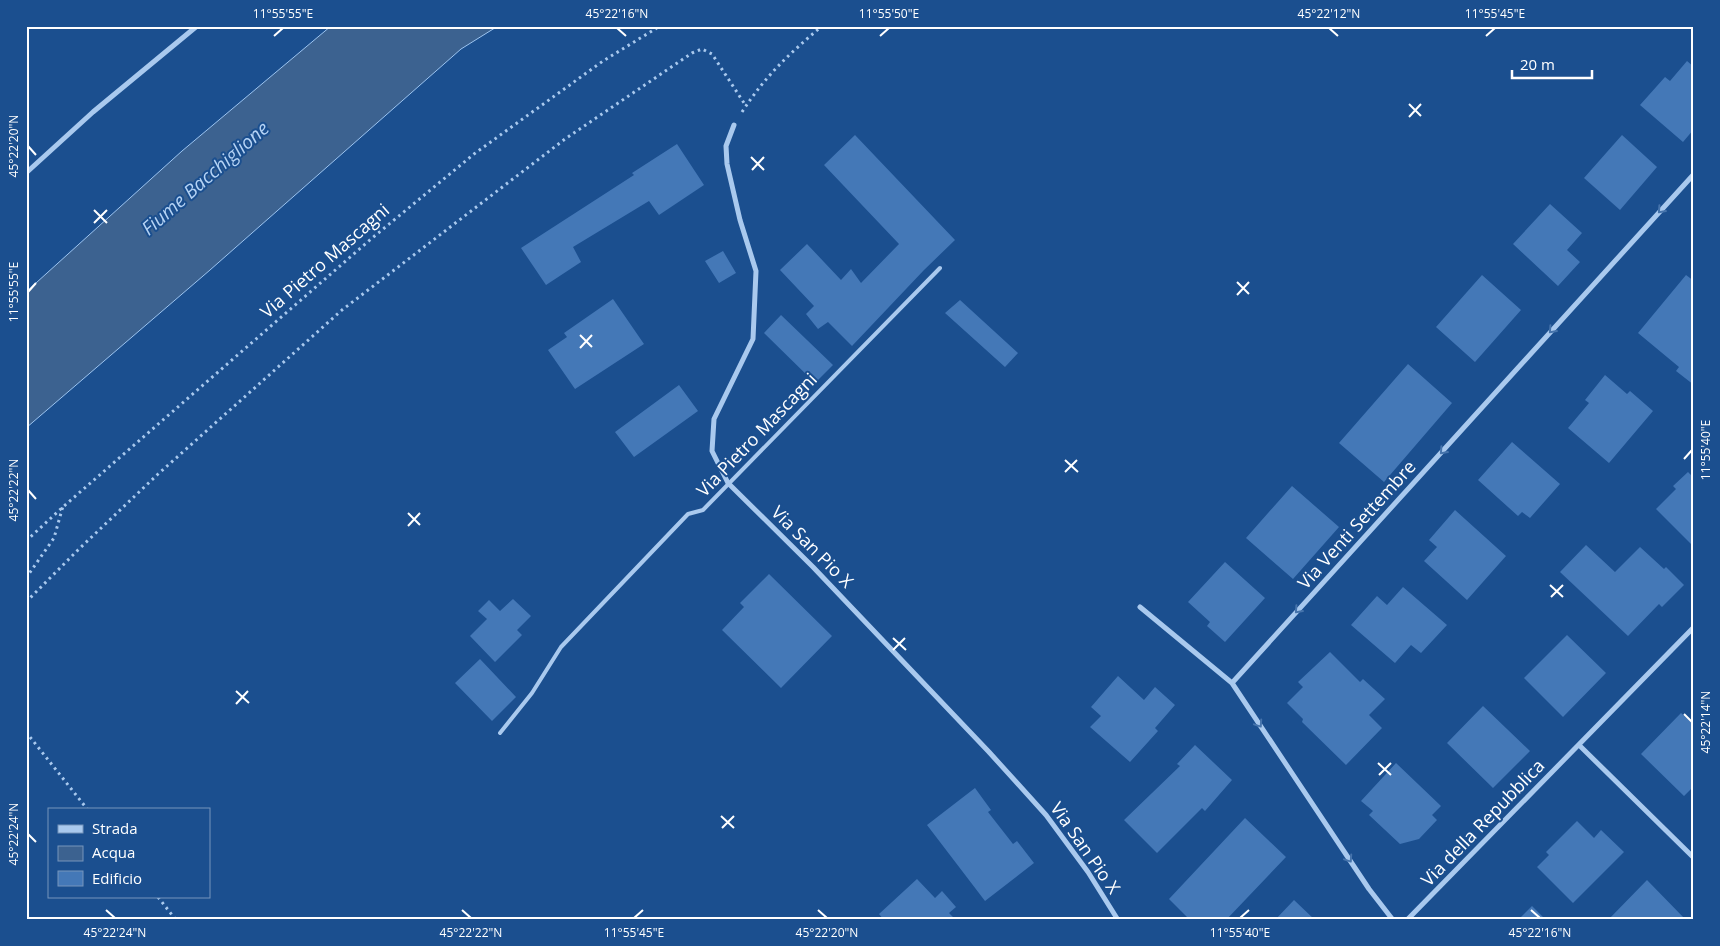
<svg xmlns="http://www.w3.org/2000/svg" width="1720" height="946" font-family="'Open Sans',sans-serif">
<style>
.water{fill:#3c6290;stroke:#9cc4f0}
.building{fill:#4478b7}
.lines{fill:none;stroke-linecap:round;stroke-linejoin:round}
.path{stroke:#a9c9ee;stroke-width:3;stroke-dasharray:2.5 4;stroke-linecap:butt}
.service{stroke:#a9c9ee;stroke-width:4}
.minor{stroke:#a9c9ee;stroke-width:5}
.oneway{stroke:#4674ac}
.ticks{fill:none;stroke:#fff;stroke-width:2}
.labels{text-anchor:middle;stroke-width:4;stroke-linejoin:round;paint-order:stroke}
.street-label{font-size:18px;fill:#fff;stroke:#1b4f8f}
.water-label{font-size:19px;font-style:italic;fill:#b5d3f5;stroke:#1b4f8f}
.neatline{fill:none;stroke:#fff;stroke-width:2}
.ticks-label{font-size:12px;text-anchor:middle;fill:#fff}
</style>
<rect width="100%" height="100%" fill="#1b4f8f"/>
<!-- water -->
<path class="water" d="M331,26H498L461,49L210,270L26,428V292L182,151Z"/>
<!-- building -->
<path class="building" d="M1687,61L1694,67V129L1683,142L1640,105L1665,77L1670,81Z
M855,135L955,240L924,270L852,346L828,322L818,329L806,314L814,306L780,270L807,244L841,280L851,269L861,283L899,244L824,165Z
M1622,135L1657,167L1620,210L1584,178Z
M677,144L704,185L659,215L649,201L573,247L581,262L546,285L521,248L634,175L632,173Z
M1550,204L1582,233L1567,250L1580,262L1558,286L1513,244Z
M723,251L736,273L719,283L705,261Z
M1482,275L1521,310L1475,362L1436,327Z
M1686,275L1694,281V385L1676,371L1679,367L1638,333Z
M613,299L644,344L575,389L548,350L567,337L564,333Z
M960,300L1018,353L1005,367L945,313Z
M781,315L833,365L815,383L764,333Z
M1408,364L1452,403L1384,482L1339,443Z
M1605,375L1627,394L1630,391L1653,411L1609,463L1568,428L1589,403L1585,400Z
M679,385L698,411L634,457L615,432Z
M1512,442L1560,484L1530,518L1522,512L1518,516L1478,480Z
M1688,472L1691,475L1694,472V547L1656,509L1676,489L1673,486Z
M1292,486L1339,527L1293,579L1246,538Z
M1455,510L1506,556L1467,600L1424,561L1437,547L1429,540Z
M1586,545L1615,572L1640,547L1664,569L1666,567L1684,585L1662,607L1659,604L1628,636L1560,572Z
M1225,562L1265,598L1225,642L1207,626L1210,622L1188,602Z
M769,574L832,636L781,688L722,630L744,607L740,603Z
M1403,587L1447,625L1421,653L1411,645L1395,663L1351,625L1377,596L1387,605Z
M513,599L531,616L517,630L522,635L495,662L470,636L487,619L478,611L489,600L500,611Z
M1567,635L1606,673L1563,717L1524,678Z
M1330,652L1360,682L1363,679L1385,699L1369,715L1382,728L1346,765L1302,722L1303,719L1287,703L1303,687L1298,682Z
M480,659L516,697L492,721L455,683Z
M1118,676L1144,700L1155,687L1175,705L1155,728L1158,731L1130,762L1090,727L1101,716L1091,707Z
M1483,706L1530,751L1493,788L1447,743Z
M1681,713L1694,725V786L1684,796L1641,754Z
M1195,745L1232,780L1205,811L1202,808L1157,853L1124,820L1180,766L1177,764Z
M1396,763L1441,806L1432,815L1437,820L1419,839L1400,844L1369,815L1373,811L1361,801Z
M975,788L991,810L988,812L1013,844L1017,841L1034,863L985,901L927,825Z
M1245,818L1286,857L1226,920H1190L1169,899Z
M1577,821L1594,838L1601,830L1624,852L1573,903L1537,867L1549,855L1546,852Z
M917,879L935,898L942,891L956,907L949,913L956,920H884L879,914Z
M1647,880L1685,919L1684,920H1608Z
M1294,900L1315,920H1275Z
M1532,906L1546,920H1518Z"/>
<g class="lines">
<!-- path -->
<path class="path" d="M742,112C766,75 789,54 822,26
M26,541L64,506L371,239L474,154L603,61L660,26
M26,578L54,538L63,506
M26,602L79,549L157,475L342,310L565,139L692,53L702,49L712,54L746,106
M26,732L88,810
M158,897L176,920"/>
<!-- service -->
<path class="service" d="M500,733L532,693L561,647L688,514L703,510L940,268"/>
<!-- minor -->
<path class="minor" d="M734,125L726,146L727,164L740,220L756,271L753,339L714,419L712,451L728,483L813,567L989,752L1046,815L1088,872L1118,920
M26,173L93,112L197,26
M1140,607L1232,683L1369,889L1393,920
M1232,683L1694,174
M1579,745L1694,858
M1407,920L1694,627"/>
</g>
<!-- one-way arrows -->
<defs><path id="oneway-chevron" d="M-2-3.5L2.5 0L-2 3.5" fill="none" stroke-width="1.6" stroke-linecap="round" stroke-linejoin="round" transform="scale(1.25)"/></defs>
<g class="oneway">
<use href="#oneway-chevron" transform="translate(1661 210) rotate(132)"/>
<use href="#oneway-chevron" transform="translate(1552 330) rotate(132)"/>
<use href="#oneway-chevron" transform="translate(1443 451) rotate(132)"/>
<use href="#oneway-chevron" transform="translate(1298 610) rotate(132)"/>
<use href="#oneway-chevron" transform="translate(1259 724) rotate(56)"/>
<use href="#oneway-chevron" transform="translate(1349 859) rotate(56)"/>
</g>
<!-- ticks -->
<path class="ticks" d="M617,28L626,36M1329,28L1338,36M274,36L283,28M880,36L889,28M1486,36L1495,28M1409,104L1421,116M1409,117L1421,104M28,146L36,155M751,157L764,170M752,170L764,157M94,210L107,223M94,223L107,210M1237,282L1249,294M28,292L36,283M1237,295L1249,282M580,335L592,347M580,348L592,335M1684,459L1692,450M1065,460L1078,472M1065,472L1077,460M28,490L36,499M408,513L420,525M408,526L420,513M1550,585L1563,597M1551,597L1563,585M893,638L906,650M893,650L905,638M236,691L249,703M236,704L248,691M1684,714L1692,722M1378,763L1391,775M1379,775L1391,763M721,816L734,828M722,828L734,816M28,834L36,842M106,910L115,918M462,910L471,918M818,910L827,918M1531,910L1540,918M634,918L643,910M1240,918L1249,910"/>
<g class="labels">
<!-- street labels -->
<g class="street-label">
<text transform="translate(325 261) rotate(-41)" y="6">Via Pietro Mascagni</text>
<text transform="translate(757 435) rotate(-46)" y="6">Via Pietro Mascagni</text>
<text transform="translate(1357 525) rotate(-48)" y="6">Via Venti Settembre</text>
<text transform="translate(812 547) rotate(45)" y="6">Via San Pio X</text>
<text transform="translate(1483 823) rotate(-46)" y="6">Via della Repubblica</text>
<text transform="translate(1085 848) rotate(55)" y="6">Via San Pio X</text>
</g>
<!-- water labels -->
<g class="water-label">
<text transform="translate(205 178) rotate(-41)" y="7">Fiume Bacchiglione</text>
</g>
</g>
<!-- border -->
<rect width="1720" height="946" fill="none" stroke="#1b4f8f" stroke-width="55"/>
<!-- legend -->
<rect x="48" y="808" width="162" height="90" fill="#1b4f8f" stroke="#7695bc"/>
<rect x="58" y="825" width="25" height="8" fill="#a9c9ee" stroke="#7695bc"/>
<text x="92" y="834" font-size="15" fill="#ffffff">Strada</text>
<rect x="58" y="846" width="25" height="15" fill="#3c6290" stroke="#7695bc"/>
<text x="92" y="858" font-size="15" fill="#ffffff">Acqua</text>
<rect x="58" y="871" width="25" height="15" fill="#4478b7" stroke="#7695bc"/>
<text x="92" y="884" font-size="15" fill="#ffffff">Edificio</text>
<!-- scale -->
<path d="M1512 70v8h80v-8" fill="none" stroke="#ffffff" stroke-width="2.5"/>
<text x="1520" y="70" font-size="15" fill="#ffffff" stroke="#1b4f8f" stroke-width="4" paint-order="stroke">20 m</text>
<rect x="28" y="28" width="1664" height="890" class="neatline"/>
<g class="ticks-label">
<text x="283" y="18">11°55'55"E</text>
<text x="617" y="18">45°22'16"N</text>
<text x="889" y="18">11°55'50"E</text>
<text x="1329" y="18">45°22'12"N</text>
<text x="1495" y="18">11°55'45"E</text>
<text transform="translate(14 146) rotate(-90)" y="4">45°22'20"N</text>
<text transform="translate(14 292) rotate(-90)" y="4">11°55'55"E</text>
<text transform="translate(1706 450) rotate(-90)" y="4">11°55'40"E</text>
<text transform="translate(14 490) rotate(-90)" y="4">45°22'22"N</text>
<text transform="translate(1706 722) rotate(-90)" y="4">45°22'14"N</text>
<text transform="translate(14 834) rotate(-90)" y="4">45°22'24"N</text>
<text x="115" y="937">45°22'24"N</text>
<text x="471" y="937">45°22'22"N</text>
<text x="634" y="937">11°55'45"E</text>
<text x="827" y="937">45°22'20"N</text>
<text x="1240" y="937">11°55'40"E</text>
<text x="1540" y="937">45°22'16"N</text>
</g>
</svg>
